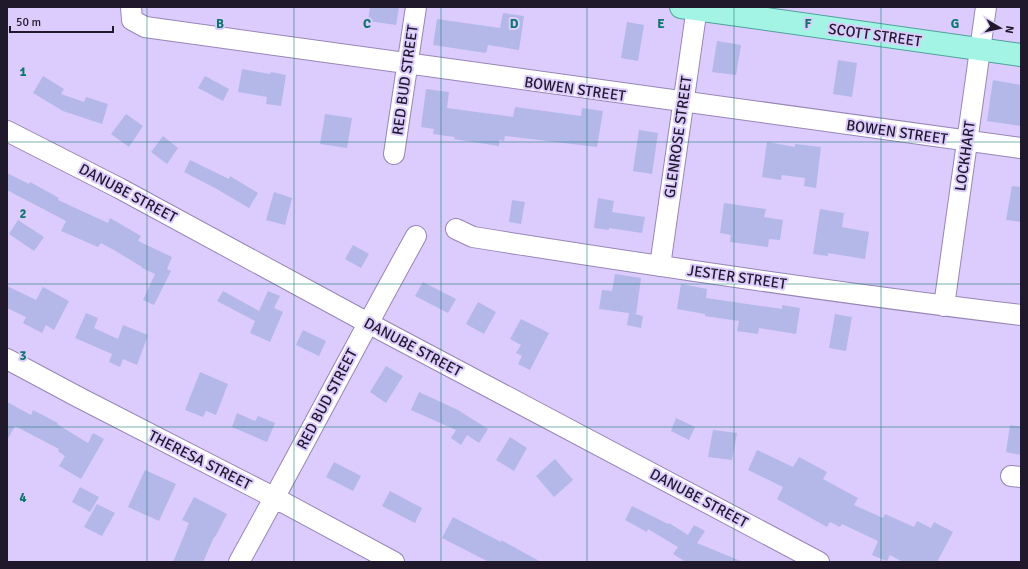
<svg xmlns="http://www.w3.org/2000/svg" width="1028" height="569" font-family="Signika,sans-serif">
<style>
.building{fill:#b3b8e9}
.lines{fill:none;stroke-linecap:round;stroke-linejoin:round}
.minor-casing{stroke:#9786b5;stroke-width:22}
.major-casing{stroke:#4ea29a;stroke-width:24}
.minor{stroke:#fff;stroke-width:20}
.major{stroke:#a4f4e6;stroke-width:22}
.grid{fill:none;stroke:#0f766e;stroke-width:1;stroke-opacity:0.55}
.labels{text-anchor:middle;stroke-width:4;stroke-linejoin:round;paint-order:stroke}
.street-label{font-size:15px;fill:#1f192b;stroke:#dccbfd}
.grid-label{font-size:13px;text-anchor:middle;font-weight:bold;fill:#0f766e;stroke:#dccbfd;stroke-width:4;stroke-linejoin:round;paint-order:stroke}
</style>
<rect width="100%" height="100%" fill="#dccbfd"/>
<!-- building -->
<path class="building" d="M370,7H399L396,25L368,21Z
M503,13L524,16L519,50L488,45L486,53L433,45L437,19L500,28Z
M627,22L644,25L638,61L621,58Z
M717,41L741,45L736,75L712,72Z
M838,60L857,63L852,97L833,94Z
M242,69L270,74L271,72L286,75L281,106L266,104L267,97L238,92Z
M43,76L64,89L61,94L84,102L86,97L108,104L102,124L63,111L33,93Z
M205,76L229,89L223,101L198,88Z
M993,80L1021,85V126L987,121Z
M426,89L449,92L447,108L513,117L515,107L581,116L582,108L603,111L597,147L505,136L504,141L499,140V146L454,139L455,137L433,134L434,129L421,127Z
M126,114L143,126L129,147L111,134Z
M325,114L352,118L347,148L320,144Z
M639,130L658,133L652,174L633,171Z
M163,136L178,148L167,164L151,152Z
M767,142L795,147V144L821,147L816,188L804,186L805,178L782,175L781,180L762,177Z
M190,160L229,179L230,176L258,193L249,208L215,188L184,172Z
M7,173L29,184L30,182L59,198L58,200L108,223L110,218L141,236L138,241L172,257L167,269L171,271L154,305L143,300L155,274L142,268V267L114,250L101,243L98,247L61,231L66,221L7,190Z
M1012,186L1021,187V222L1006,220Z
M274,192L292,198L285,225L266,220Z
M598,198L614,201L612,212L645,217L642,233L609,228V230L594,228Z
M512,200L525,202L521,224L509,222Z
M724,203L766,209L764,217L783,220L780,240L769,239L768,247L730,242L731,235L720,233Z
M820,209L844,213L842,227L869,232L865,259L828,253V256L813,254Z
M18,220L44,237L34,251L9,234Z
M353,245L369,254L361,268L345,259Z
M615,274L641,278L636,314L599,309L602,290L612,291Z
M423,282L456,299L448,313L415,296Z
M681,284L707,289L706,298L782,309V305L800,308L796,334L759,328L758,334L737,331L739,321L705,316V314L677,309Z
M7,286L36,300L43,287L69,301L54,330L46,325L42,333L23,323L26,317L7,308Z
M223,291L259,311L268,291L280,296L274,308L283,312L270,342L250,333L255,321L217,301Z
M478,302L496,312L484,334L466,324Z
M86,313L98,318L94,328L118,339L123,325L148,335L137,365L123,359L120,367L109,362L112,354L75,338Z
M629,313L643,316L641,328L627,325Z
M835,314L852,317L846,351L829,348Z
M521,319L549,333L530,370L518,364L522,356L516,353L521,345L510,339Z
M303,330L326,341L319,356L296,345Z
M386,366L403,376L386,403L370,392Z
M200,372L228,384L216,415L206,411L203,417L185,410Z
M419,392L458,410L488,429L479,443L467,435L461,445L451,438L456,430L411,410Z
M7,402L31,415L33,410L58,423L57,424L88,443L93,433L104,439L81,479L59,466L65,456L58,451L59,449L15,426L7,440Z
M237,413L255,421L258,416L275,423L267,442L232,427Z
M676,418L695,427L689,440L671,431Z
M1010,425L1021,427V455L1006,452Z
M713,430L737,433L732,460L708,457Z
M510,437L527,448L514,471L496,460Z
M757,450L793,467L799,457L827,472L823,479L858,498L854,505L883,518L885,514L914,527L917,521L931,528L934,522L953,532L937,562H903L890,555L887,561L872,555L878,541L842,524L840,527L830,522L827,527L777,499L783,487L748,470Z
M555,459L573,480L554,497L536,476Z
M334,462L361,476L353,491L326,477Z
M145,470L176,484L159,521L128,507Z
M80,487L99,497L90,512L72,502Z
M390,491L422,508L415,523L382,506Z
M194,497L227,514L215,537H214L203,562H173L189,523L182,520Z
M97,504L115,513L102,536L84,527Z
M632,506L668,524L669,523L688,535L694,525L705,531L697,543L743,562H686L673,554L678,547L648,529L647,532L625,520Z
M453,517L501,542V540L541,562H489L442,538Z"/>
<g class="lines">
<defs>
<path id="minor" d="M131,7L132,20L145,27C437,70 729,110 1021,148
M7,131L119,188L368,323L819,562
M394,154L416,7
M456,229L473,237C655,266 838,293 1021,315
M660,266L697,7
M944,306L986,7
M7,359L80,398L275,498L394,562
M1011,476L1021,477
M239,562C299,454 356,344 416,236"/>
<path id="major" d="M681,7L1021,55"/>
</defs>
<!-- minor casing -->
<use href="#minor" class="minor-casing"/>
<!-- major casing -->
<use href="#major" class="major-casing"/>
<!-- minor -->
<use href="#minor" class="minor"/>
<!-- major -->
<use href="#major" class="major"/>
</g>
<!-- grid -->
<path class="grid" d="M147,7V562M294,7V562M441,7V562M587,7V562M734,7V562M881,7V562M7,142H1021M7,284H1021M7,427H1021"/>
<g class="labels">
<!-- street labels -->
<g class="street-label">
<text transform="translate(875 35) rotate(8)" y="5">SCOTT STREET</text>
<text transform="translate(405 80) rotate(-82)" y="5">RED BUD STREET</text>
<text transform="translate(575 89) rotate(8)" y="5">BOWEN STREET</text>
<text transform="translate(897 132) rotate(8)" y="5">BOWEN STREET</text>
<text transform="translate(678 137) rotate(-82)" y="5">GLENROSE STREET</text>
<text transform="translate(965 156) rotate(-82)" y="5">LOCKHART</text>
<text transform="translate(128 193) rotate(28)" y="5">DANUBE STREET</text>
<text transform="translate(737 277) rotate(8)" y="5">JESTER STREET</text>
<text transform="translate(413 347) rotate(28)" y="5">DANUBE STREET</text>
<text transform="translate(327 399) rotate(-62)" y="5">RED BUD STREET</text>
<text transform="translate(200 460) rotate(27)" y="5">THERESA STREET</text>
<text transform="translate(699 498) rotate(28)" y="5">DANUBE STREET</text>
</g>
</g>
<g class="grid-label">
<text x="220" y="28">B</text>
<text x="367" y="28">C</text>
<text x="514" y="28">D</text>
<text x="661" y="28">E</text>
<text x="808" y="28">F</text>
<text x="955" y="28">G</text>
<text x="23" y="76">1</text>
<text x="23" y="218">2</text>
<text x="23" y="360">3</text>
<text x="23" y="502">4</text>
</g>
<!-- border -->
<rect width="1028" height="569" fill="none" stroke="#1f192b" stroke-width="16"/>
<!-- north arrow -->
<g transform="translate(1000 28) rotate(99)" stroke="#dccbfd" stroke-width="3" paint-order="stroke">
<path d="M0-3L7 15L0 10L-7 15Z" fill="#1f192b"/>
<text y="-6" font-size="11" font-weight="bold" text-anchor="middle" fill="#1f192b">N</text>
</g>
<!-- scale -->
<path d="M10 26v6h103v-6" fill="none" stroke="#1f192b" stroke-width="2"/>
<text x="16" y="26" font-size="12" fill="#1f192b" stroke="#dccbfd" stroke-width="3" paint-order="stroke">50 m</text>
</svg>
